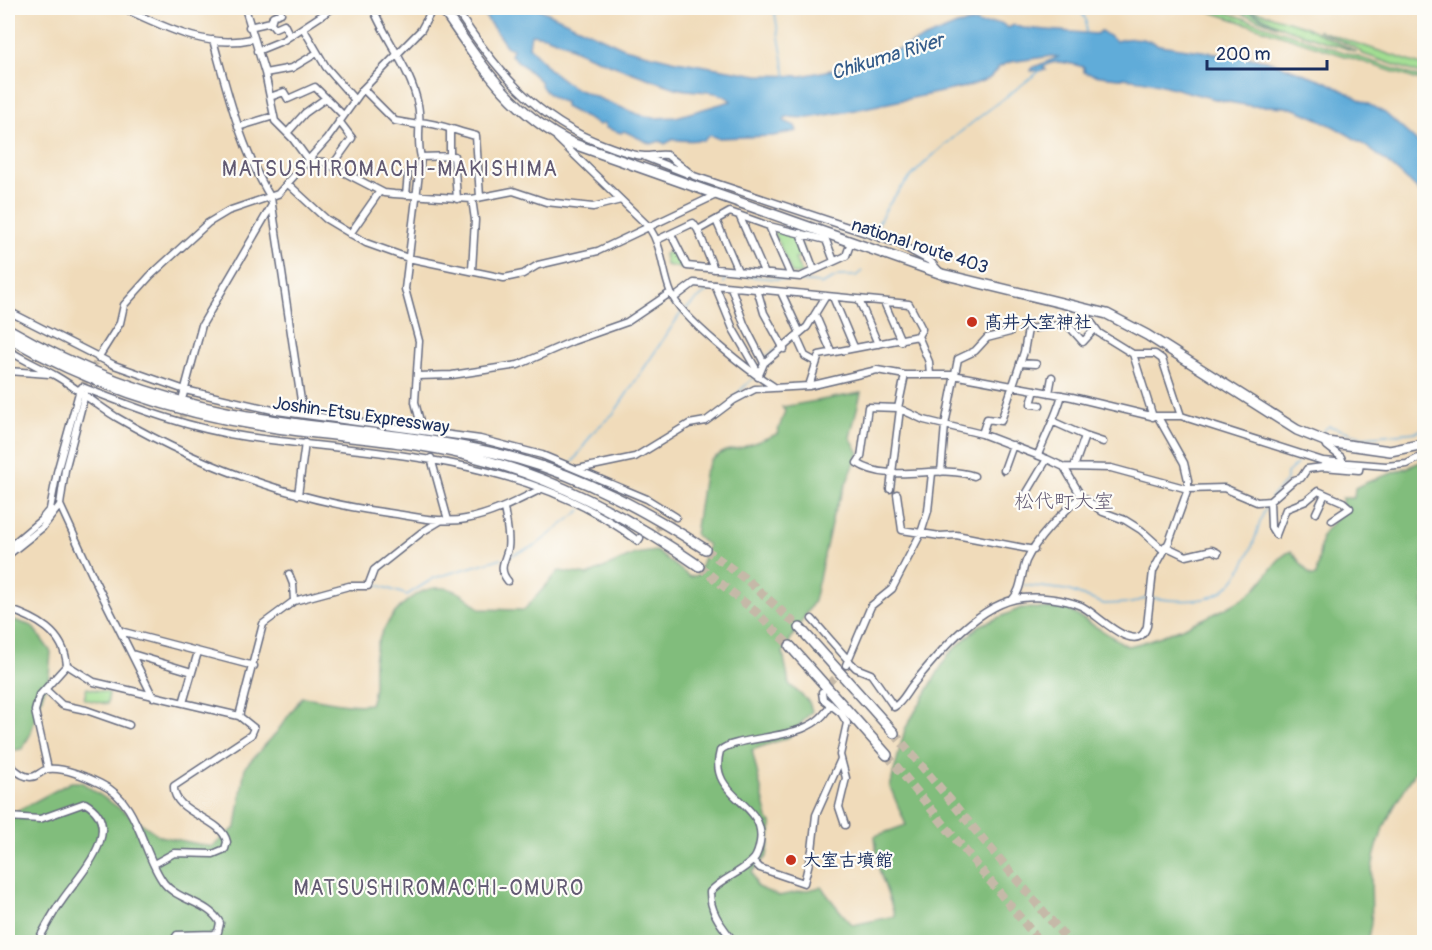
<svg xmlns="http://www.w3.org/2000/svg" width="1432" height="950" font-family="Pangolin,'Klee One',sans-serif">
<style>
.green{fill:#a2de91;stroke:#5e8678;stroke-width:1.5}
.forest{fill:#81bd7b;stroke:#4e766c;stroke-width:1.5}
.water{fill:#60acd9;stroke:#3e6e9c;stroke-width:1.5;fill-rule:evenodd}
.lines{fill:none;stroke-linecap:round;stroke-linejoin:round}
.stream{stroke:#60acd9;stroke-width:1.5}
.minor-tunnel{stroke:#c5b9a8;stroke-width:6;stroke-dasharray:6 3;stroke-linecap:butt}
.highway-tunnel{stroke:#c5b9a8;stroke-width:9;stroke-dasharray:9 4.5;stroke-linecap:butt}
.minor-casing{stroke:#666b7e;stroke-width:9}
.highway-casing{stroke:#666b7e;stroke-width:12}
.minor{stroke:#fff;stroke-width:6}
.highway{stroke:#fff;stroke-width:9}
.poi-dot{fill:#c8321e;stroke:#fdfcf7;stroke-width:2}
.labels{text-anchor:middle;stroke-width:4.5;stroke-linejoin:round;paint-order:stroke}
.street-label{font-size:18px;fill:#1b2f5e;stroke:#fdfcf7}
.poi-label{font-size:18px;font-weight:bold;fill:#1b2f5e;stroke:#fdfcf7;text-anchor:start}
.water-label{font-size:20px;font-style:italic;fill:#335b89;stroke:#fdfcf7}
.neighbourhood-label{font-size:20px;fill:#625a73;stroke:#fdfcf7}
.quarter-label{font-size:21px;letter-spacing:1.5px;fill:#625a73;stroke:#fdfcf7}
</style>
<rect width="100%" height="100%" fill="#fdfcf7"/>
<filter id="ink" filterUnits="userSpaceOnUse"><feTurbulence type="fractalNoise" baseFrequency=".0167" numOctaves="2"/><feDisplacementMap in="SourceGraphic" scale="12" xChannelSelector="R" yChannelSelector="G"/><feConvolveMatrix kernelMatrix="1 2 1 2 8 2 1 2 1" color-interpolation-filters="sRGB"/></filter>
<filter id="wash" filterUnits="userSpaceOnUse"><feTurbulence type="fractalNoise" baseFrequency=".008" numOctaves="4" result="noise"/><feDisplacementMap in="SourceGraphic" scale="24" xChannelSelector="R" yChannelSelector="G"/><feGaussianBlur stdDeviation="1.35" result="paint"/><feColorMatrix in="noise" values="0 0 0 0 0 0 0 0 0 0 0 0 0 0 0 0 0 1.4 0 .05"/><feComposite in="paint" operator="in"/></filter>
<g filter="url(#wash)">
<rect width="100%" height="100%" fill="#f0dbba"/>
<!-- green -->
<path class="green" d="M1199,8H1213L1424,79V82Z
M1224,8H1242L1277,26L1229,9Z
M1246,8L1304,26L1357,52L1284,28Z
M1317,30L1424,66V75L1363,54L1356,48Z
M776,229L797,236L805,254L795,259L802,274H792L774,232Z
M675,250L685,269L666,265L664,254Z
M87,688L109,693L107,704L84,699Z"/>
<!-- forest -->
<path class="forest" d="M861,393L850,437L859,453L833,515L814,601L783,652L789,684L809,702L812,711L789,737L752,750L768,819L772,825L767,856L752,872L757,887L779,896L821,887C832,900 840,913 853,925L895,916L878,866L875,836L906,825L890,787L905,729L948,655L979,626L1021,608L1067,609L1127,646C1153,642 1235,608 1254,590C1267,578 1275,558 1291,551L1311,576H1316L1322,535L1342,511V498H1354L1355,488C1377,476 1402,472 1424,460V763L1420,764C1399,798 1378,828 1372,869C1369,893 1376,920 1366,942H8V816L71,782H81L160,836L212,847L236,827L245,767L276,733L302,697C324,699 348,707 370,704C378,684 371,673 375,654C379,625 412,584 444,588C457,589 471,600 480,609L524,610L559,571L588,575L635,554L656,551L690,577L698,575L708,545L695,535L704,474L711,460L725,451L741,448L777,434L785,411L782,407Z
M8,618L32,626L51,652L49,675L30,735L22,749L8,751Z"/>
<!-- water -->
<path class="water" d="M479,8H537L624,48L676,61L758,75L802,76L865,63L957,25L977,22L979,24L1001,23L1008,28L1014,25L1023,28L1096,34L1101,31L1116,41C1132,36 1144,38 1159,45L1266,60L1327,82L1385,113L1424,148V196C1383,156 1352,132 1298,110C1283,104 1267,107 1253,106C1217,102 1181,89 1146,81C1125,76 1104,80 1084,72V67C1071,64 1054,58 1043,67L1046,70L1031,71L1032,68L1058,57L1052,56L1010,62L999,67L990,78L970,86L845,112L808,118L786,117L784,121L795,126L797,131L773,136L717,138L710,135L704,140C693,140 685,142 674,139L665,144L660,141L651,144L624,131L621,133L606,128L604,123L599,125L565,107V102C555,101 541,90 540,81L511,55L513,49L507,47ZM531,34L545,36L572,46L569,47C603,63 638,75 673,87C690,94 718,87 731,101L676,117L654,118L637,114L574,88L549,69L529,46Z"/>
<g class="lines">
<!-- stream -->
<path class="stream" d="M774,8L786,77
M1079,8L1086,20V32
M877,227C899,169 991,110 1041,70
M724,283L726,277L733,275L819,283L820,285L839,276H856L862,271
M686,309L711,288
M766,356L775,350
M734,397L754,377
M1323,431L1329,426L1364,437L1417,432L1424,428
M573,462L594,431L614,413L681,313
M1271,497L1287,480V473L1297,464
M509,556L535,546L581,510
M375,584L407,595L434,578L502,558
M1024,585L1067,590L1104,604L1132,603L1147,598
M1152,598C1208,605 1231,601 1253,544C1258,531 1260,518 1267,505"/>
</g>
</g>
<g filter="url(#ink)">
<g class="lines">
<!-- minor-tunnel -->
<path class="minor-tunnel" d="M84,384L98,358
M183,417V405
M541,489L578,469
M648,533L676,517
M824,689L846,665"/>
<!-- highway-tunnel -->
<path class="highway-tunnel" d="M705,549L747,580L800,628
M699,566L756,612L790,646
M894,733L1069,942
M887,755L1040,942"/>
<defs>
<path id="minor" d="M123,8C165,27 205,49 252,39
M245,8L265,73L275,121L293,139L309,161L324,162L384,193L394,194L472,199L513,191L546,202L593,207L621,200
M280,8L281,13L273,16L271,23L275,28L284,24L290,36
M373,8C386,41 411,69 418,105C422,122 416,139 421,157L405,289L419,341L415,402L422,429
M455,8C493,66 536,121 605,145C617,149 631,156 645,156C652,156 659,154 667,155L694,176L899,244L930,261L940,272
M249,27L271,22
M303,28L326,67L354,99
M213,40C228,94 241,149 271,198L303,414
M257,51L284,40L333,8
M265,73L292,68L317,53
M363,89L395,121L418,125
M270,97L284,92L288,99L315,87L343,115
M418,122C439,123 455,131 476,136L480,197
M238,127L274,116
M287,133L305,113L326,98
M557,138L649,227C663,248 662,271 671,293C680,317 750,372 773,386
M450,156V130
M421,157L454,156L457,199
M645,157L688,174
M332,166L352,138L339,121
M287,183L326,219L366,243L408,258L504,278L523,274L538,265L598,251L718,194
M406,195L408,174
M739,215L765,274
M716,220L738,271
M769,226L791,276
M698,230L714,269
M800,233L814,270
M350,234L380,191
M671,234L687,266L800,277L846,256L851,242
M657,240L693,223L698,230L730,212L769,226L826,240L834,261
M472,270L475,220L472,199
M715,285L733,329L759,374
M731,287L744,324L764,363
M757,289L764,313L784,349
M781,292L800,333
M833,297L854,347
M674,298L694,283L909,304L922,329L918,336L819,355L809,386
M859,300L878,344
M884,302L901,341
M1080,307L1099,333L1133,354H1155L1162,359L1181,416
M8,311L114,365L185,390L277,411L480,439L542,455L647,499L676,517
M815,314L831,351
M796,336L805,356L816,362
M918,336L929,362L930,375
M8,350C23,360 40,367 56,376C77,388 95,404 116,417C200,466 292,500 389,513C413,516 442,524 466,519C493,514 517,501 541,489
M1133,354L1153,417
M98,358L120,323L124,305L150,276L208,223L228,211L278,194L327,139L363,89L421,30L433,8
M1020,363L1036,364
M8,371L49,374
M417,376L452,375L518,365L573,341L627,322L670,293
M758,377L764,363L807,327L826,296
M82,387C135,408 191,429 247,437C380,455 527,455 638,541L640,538
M1035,390L1031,404L1040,405
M1049,393L1052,377
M183,396L202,325L272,205
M898,408L905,375
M1054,422L1085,436L1074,467
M982,434L987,419L1001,421L1024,352L1028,329L1067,324L1083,342L1094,330
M1085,436L1103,442
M1327,442V446L1341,457L1343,463
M1038,455C1046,434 1056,417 1062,395
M431,458L448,520
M1064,467L1111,468L1188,489L1224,488L1257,502L1270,501L1294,480L1301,478L1307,469L1323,467L1359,470L1360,464
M578,469L635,457L689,424L706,421L734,400L755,389L809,386L877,370L905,375H953L1072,397L1151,416H1181L1323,461L1386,466L1407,464L1424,455
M1004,470L1013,445
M941,472L945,425L958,359L975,351L987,338L1010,332
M974,476C938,463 891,485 857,463L861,457L868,407L898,408L924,420L982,434L1047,459L1064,467L1081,496L1103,512L1125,520L1141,530L1162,549
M890,489L900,409
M897,494L902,530L940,536L956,535L1034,550
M298,495L305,443
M1022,501L1047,459
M1270,501L1271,527L1276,535L1286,509L1306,501L1318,491L1343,502L1350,508L1332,520
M60,505L94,579L153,697
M504,508C506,520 510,536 508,548C506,560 497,568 508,581
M1316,513L1325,494
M1165,546L1186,556L1212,550L1218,553
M8,548L41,520L50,509L57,472L80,389
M8,555L42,528L60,505L65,470L85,394
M289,574L293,584L294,601
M1012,600C1022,590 1021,574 1026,561C1037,537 1062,514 1081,496
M8,609C36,618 64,632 67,665L39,696L35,711L48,769
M812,619L849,661L856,668L871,674L894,707C903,702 907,691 914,683C940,651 980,603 1022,598C1041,596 1064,599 1081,606C1096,612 1137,659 1147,626L1153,571L1169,542L1188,489V480L1184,463L1158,417
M120,631L254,666
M132,654L192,672
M67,665L94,682L239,716L254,728L251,735L174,786C172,814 222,817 227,842L225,849L213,854L174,853L154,864
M846,665L871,606L892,589L921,533L928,511L932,473
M46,690L62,705L86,710L129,725
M822,692L823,699L841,713L847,723L840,755L846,778L839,807L845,825
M183,703L198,652
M239,716L263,624L294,601L349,586H368L374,570L422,532L442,520
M8,764C16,770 25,780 35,776C39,774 44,770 48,769C63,767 87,777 101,784C140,802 141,852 164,883C178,901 209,902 220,923L218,932L214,934L177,935L172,942
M8,817L40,819L85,803C128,828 78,876 61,902C52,914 45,929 37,942
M753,861L760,868L804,883L812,850L816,815L841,759
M734,942C722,926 710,913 710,892C722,878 742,873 754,859C758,854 759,848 760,842C767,801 707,798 720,751C725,745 734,744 741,742C770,735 818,735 830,704"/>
<path id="highway" d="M442,8C480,63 511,114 574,144L942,274L1107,314L1147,335L1297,430L1327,442L1390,451L1424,444
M8,329C77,369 153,398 231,413C326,432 424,433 518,459C586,478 646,511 705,549
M8,337C91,385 183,415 277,428C340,437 405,440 466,455C552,476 627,516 699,566
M800,628L894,733
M790,646L887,755"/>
</defs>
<!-- minor casing -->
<use href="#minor" class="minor-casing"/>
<!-- highway casing -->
<use href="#highway" class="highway-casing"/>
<!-- minor -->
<use href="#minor" class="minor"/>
<!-- highway -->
<use href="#highway" class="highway"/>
</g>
</g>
<!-- markers -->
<g class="poi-dot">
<circle cx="972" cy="322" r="6"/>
<circle cx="791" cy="860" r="6"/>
</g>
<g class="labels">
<!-- street labels -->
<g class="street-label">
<text transform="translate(920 246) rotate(18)" y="6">national route 403</text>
<text transform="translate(361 415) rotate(8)" y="6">Joshin-Etsu Expressway</text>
</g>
<!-- poi labels -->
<g class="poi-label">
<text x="984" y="328">髙井大室神社</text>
<text x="803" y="866">大室古墳館</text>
</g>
<!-- water labels -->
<g class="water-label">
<text transform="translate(887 56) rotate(-17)" y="7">Chikuma River</text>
</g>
<!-- neighbourhood labels -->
<g class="neighbourhood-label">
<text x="1064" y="508">松代町大室</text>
</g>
<!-- quarter labels -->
<g class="quarter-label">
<text x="390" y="176">MATSUSHIROMACHI-MAKISHIMA</text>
<text x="439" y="895">MATSUSHIROMACHI-OMURO</text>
</g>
</g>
<!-- margin -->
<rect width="1432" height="950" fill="none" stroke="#fdfcf7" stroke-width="30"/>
<!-- scale -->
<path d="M1207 60v9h120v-9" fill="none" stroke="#1b2f5e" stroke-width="3"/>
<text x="1216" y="60" font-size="18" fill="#1b2f5e" stroke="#fdfcf7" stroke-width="4.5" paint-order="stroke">200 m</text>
</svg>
